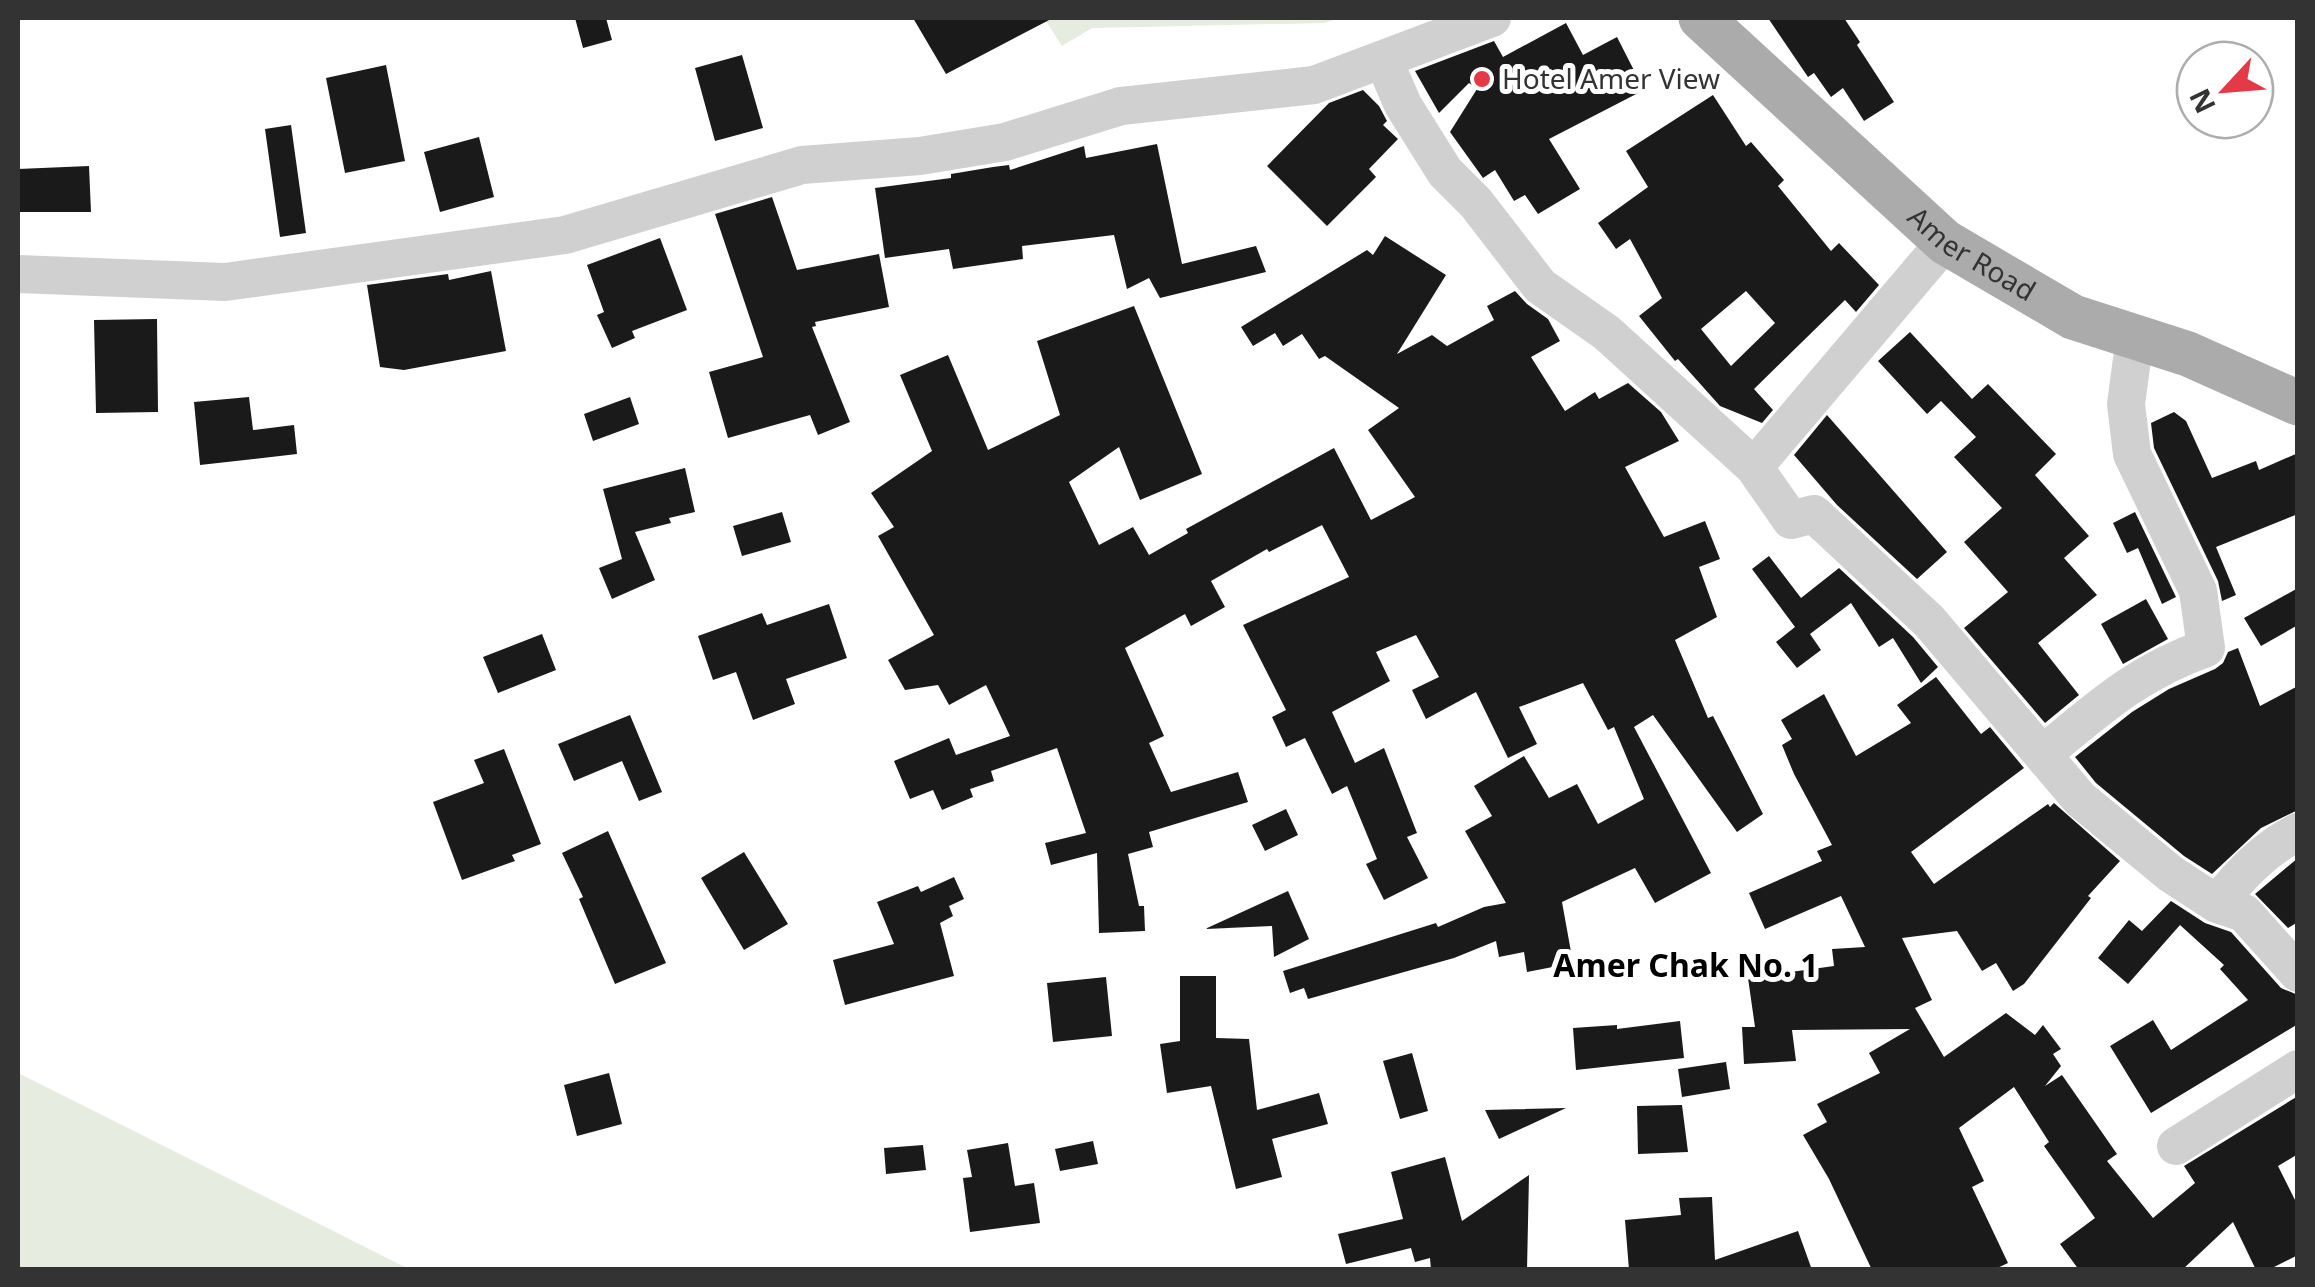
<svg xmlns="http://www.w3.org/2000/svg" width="2315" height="1287" font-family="'Noto Sans',sans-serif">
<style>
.green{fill:#e6ecdf}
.building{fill:#1a1a1a;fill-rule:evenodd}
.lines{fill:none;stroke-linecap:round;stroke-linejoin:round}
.minor{stroke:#d0d0d0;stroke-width:38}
.major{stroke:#ababab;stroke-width:45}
.poi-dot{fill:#e63946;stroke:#fff;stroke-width:4}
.labels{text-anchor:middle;stroke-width:10;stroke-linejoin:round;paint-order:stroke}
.poi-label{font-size:28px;fill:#333;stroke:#fff;text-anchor:start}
.street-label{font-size:28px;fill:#333;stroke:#fff}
.quarter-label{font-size:32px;font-weight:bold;fill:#000;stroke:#fff}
</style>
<rect width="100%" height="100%" fill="#fff"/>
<!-- green -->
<path class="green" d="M1044,18H1341L1323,23L1092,28L1062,46Z
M18,1073L409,1269H18Z"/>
<!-- building -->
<path class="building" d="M575,18H606L612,40L583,48Z
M913,18H1053L946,74Z
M1768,18H1844L1860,42L1857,45L1894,102L1864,121L1843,88L1831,97L1814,73L1808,77Z
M1566,23L1583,55L1617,37L1644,90L1549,139L1580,189L1538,214L1525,195L1514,201L1495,170L1483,178L1450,132L1477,89L1469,83L1439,113L1415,71L1494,41L1503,57Z
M742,55L763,128L715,141L695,68Z
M386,65L405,161L345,173L326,78Z
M1363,90L1379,106L1387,121L1383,125L1398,139L1369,169L1376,177L1327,226L1267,166L1329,103Z
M1713,95L1746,146L1751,142L1784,180L1778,186L1831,251L1839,243L1879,285L1856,312L1845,300L1754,389L1773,410L1762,423L1720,406L1678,359L1675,361L1639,316L1662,298L1630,239L1616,249L1598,223L1648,187L1626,151ZM1746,291L1775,323L1731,366L1701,329Z
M291,125L306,233L280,237L265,129Z
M479,137L494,197L440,212L424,152Z
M1157,144L1182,264L1256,246L1266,272L1160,298L1149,278L1127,289L1114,235L1022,246L1023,259L953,269L949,249L885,258L875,188L951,178V174L993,167L1009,165L1010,170L1084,146L1086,158Z
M89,166L91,212H18V169Z
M772,197L797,270L879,254L889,307L815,322L816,326L812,327L850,422L818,435L810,415L728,438L709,372L763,357L715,214Z
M1385,236L1446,275L1397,354L1432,335L1447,346L1494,320L1487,306L1515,291L1527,304L1548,319L1560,341L1531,357L1565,411L1595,392L1599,399L1628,383L1661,412L1679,441L1625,467L1664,537L1705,521L1720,559L1699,567L1717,617L1675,640L1708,718L1713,716L1763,814L1737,832L1653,715L1634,727L1711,873L1655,903L1635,868L1562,902L1573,963L1527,972L1524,952L1499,957L1496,941L1454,958L1308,999L1304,988L1290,993L1283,971L1436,923L1438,927L1484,907L1506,903L1465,831L1492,816L1474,786L1524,756L1549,798L1577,784L1598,824L1644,799L1614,727L1608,730L1583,683L1519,707L1537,744L1508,758L1476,692L1426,719L1412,690L1439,677L1416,635L1376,652L1390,681L1332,712L1355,763L1384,748L1417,833L1407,837L1428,878L1384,900L1366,864L1377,859L1347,786L1332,794L1305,738L1286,747L1272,717L1286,710L1243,625L1349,577L1322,525L1269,552L1267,549L1211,581L1225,607L1191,626L1185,614L1125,648L1164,736L1149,743L1171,792L1238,772L1248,802L1149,832L1153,847L1128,854L1139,906H1144L1145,931L1099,933L1097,853L1051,865L1045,843L1086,833L1057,748L991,771L994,781L970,789L973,797L942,810L933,790L910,799L894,761L949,738L956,755L1010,736L986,685L949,705L938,685L905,690L888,660L934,635L878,536L894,527L871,493L932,451L900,375L948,355L988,450L1060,415L1037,341L1134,306L1202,474L1140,500L1119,447L1069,482L1099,545L1133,527L1149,555L1188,533L1186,529L1334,448L1371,520L1415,497L1368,430L1399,408L1325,356L1319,359L1302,334L1283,346L1275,333L1253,346L1241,327L1367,250L1373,255Z
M660,238L687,310L632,331L635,338L612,348L597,315L604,312L587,265Z
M491,271L506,351L404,370L380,367L367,285L448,274L449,280Z
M157,319L158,412L96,413L94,320Z
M1910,332L1972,399L1988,384L2056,454L2035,475L2089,536L2064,558L2097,595L2038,643L2079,695L2045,723L1964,628L2008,592L1964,542L2002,508L1954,457L1976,437L1941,401L1927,414L1878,361Z
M249,397L253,430L294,425L297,454L200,465L194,402Z
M630,397L639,424L593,441L584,414Z
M2174,412L2186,421L2212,478L2256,461L2259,470L2298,453V514L2216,547L2236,595L2222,601L2218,581L2154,448L2151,423Z
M1827,415L1947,552L1917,579L1837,505L1794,455Z
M685,468L695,512L669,518L671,523L635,532L655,580L612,599L599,568L622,559L603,489Z
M782,512L791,542L742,556L733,526Z
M2135,512L2176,597L2162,604L2138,548L2127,553L2113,523Z
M1769,556L1801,598L1839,568L1913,637L1938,667L1921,683L1893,638L1879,647L1851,603L1810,634L1821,650L1797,668L1776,642L1795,627L1752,569Z
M2298,588V625L2261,646L2244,618Z
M2146,599L2168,639L2123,664L2101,624Z
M829,604L847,658L786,679L795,704L753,720L736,672L713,680L698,636L762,613L767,625Z
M542,634L556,670L498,693L483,657Z
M2238,648L2260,706L2298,686V810L2261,828L2212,874L2184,856L2096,783L2075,757L2132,712L2169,689L2215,669L2223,663L2228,652Z
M1936,677L1981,734L1990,727L2024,768L1911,852L1934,884L2048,804L2050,807L2054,803L2120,861L2088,896L2091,898L2024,984L2013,991L1996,963L1982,971L1957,931L1902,938L1932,1000L1915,1008L1944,1057L2006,1013L2035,1035L2043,1025L2061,1049L2053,1054L2061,1066L2045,1086L2062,1075L2117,1154L2107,1161L2153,1218L2195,1183L2184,1166L2298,1096V1154L2278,1166L2298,1206V1255L2268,1270H2256L2233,1222L2182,1270H2079L2060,1244L2095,1218L2044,1146L2049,1142L2014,1087L1959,1128L1984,1181L1972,1187L2008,1263L1993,1270H1872L1829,1179L1803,1135L1827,1122L1817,1104L1880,1073L1869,1053L1910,1029L1792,1030L1796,1061L1744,1064L1742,1027H1755L1748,978L1834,966L1832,949L1865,947L1841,896L1765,929L1749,893L1822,861L1817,851L1832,845L1794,774L1782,745L1792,739L1781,720L1824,694L1856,756L1911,723L1897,705Z
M630,715L662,792L639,801L622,761L574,781L558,744Z
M504,749L541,844L512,855L515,861L462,880L433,802L484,783L474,760Z
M1286,809L1298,835L1265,851L1252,825Z
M608,831L666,963L615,984L579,899L583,897L562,853Z
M744,852L788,924L744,950L701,878Z
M2298,858V922L2288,928L2255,894Z
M954,877L964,899L949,906L953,916L940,923L954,976L845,1005L833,960L894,944L877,902L918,886L921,892Z
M1288,891L1309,939L1274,957L1272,926L1205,929Z
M2171,901L2205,923L2231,932L2281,988L2298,995V1024L2151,1113L2110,1046L2153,1020L2171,1050L2248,1000L2220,969L2224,965L2180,925L2128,984L2098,958L2129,920L2142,931Z
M1180,976H1216V1038L1249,1039L1257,1110L1319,1093L1328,1124L1272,1139L1282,1177L1236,1189L1211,1086L1167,1093L1160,1044L1180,1041Z
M1106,977L1112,1036L1053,1042L1047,983Z
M1680,1021L1684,1058L1576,1070L1573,1028L1617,1025V1029Z
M1412,1053L1428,1111L1400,1119L1383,1061Z
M1726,1062L1730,1089L1682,1097L1678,1069Z
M609,1073L622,1124L577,1136L564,1085Z
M1682,1105L1688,1152L1638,1154L1637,1106Z
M1566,1108L1499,1139L1485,1110Z
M1093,1141L1098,1164L1060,1171L1055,1149Z
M1008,1143L1015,1186L1034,1183L1040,1223L970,1232L963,1178L972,1177L967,1150Z
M923,1145L926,1170L886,1174L884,1148Z
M1445,1157L1462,1221L1529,1175L1527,1270H1431L1430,1258L1415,1262L1411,1248L1346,1264L1338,1234L1403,1219L1391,1172Z
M1712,1197L1715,1260L1798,1231L1812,1270H1629L1625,1220L1681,1215L1679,1198Z"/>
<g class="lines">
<!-- minor -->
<path class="minor" d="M1384,61L1403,105L1445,172L1476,203L1540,286L1607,333L1754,467L1791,520L1814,514L1929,621L2080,799L2171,874L2217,904L2244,913L2298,973
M18,274L225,282L565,235L802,165L920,156L1005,142L1121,106L1314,85L1492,18
M1754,467L1945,242
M2043,754C2099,708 2136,673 2206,648L2198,591L2132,454L2126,404L2135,337
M2217,904C2240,875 2264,849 2298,832
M2176,1146L2298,1069"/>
<!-- major -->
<path class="major" id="s1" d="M1701,18L1945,242L2073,317L2188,354L2298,403"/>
</g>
<!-- markers -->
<circle class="poi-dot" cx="1482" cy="79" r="10"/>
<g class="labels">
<!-- poi labels -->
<g class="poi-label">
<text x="1502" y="89">Hotel Amer View</text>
</g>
<!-- street labels -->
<g class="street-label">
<text dy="10" stroke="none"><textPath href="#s1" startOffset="360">Amer Road</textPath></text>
</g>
<!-- quarter labels -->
<g class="quarter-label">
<text x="1686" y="977">Amer Chak No. 1</text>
</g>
</g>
<!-- border -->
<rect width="2315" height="1287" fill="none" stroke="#333333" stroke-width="40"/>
<!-- north arrow -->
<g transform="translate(2225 90) rotate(244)"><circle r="48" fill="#ffffff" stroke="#adadad" stroke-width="2.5"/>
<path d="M0-8L18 38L0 25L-18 38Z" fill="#e63946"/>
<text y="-15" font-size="28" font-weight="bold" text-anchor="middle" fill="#333333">N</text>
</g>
</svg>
